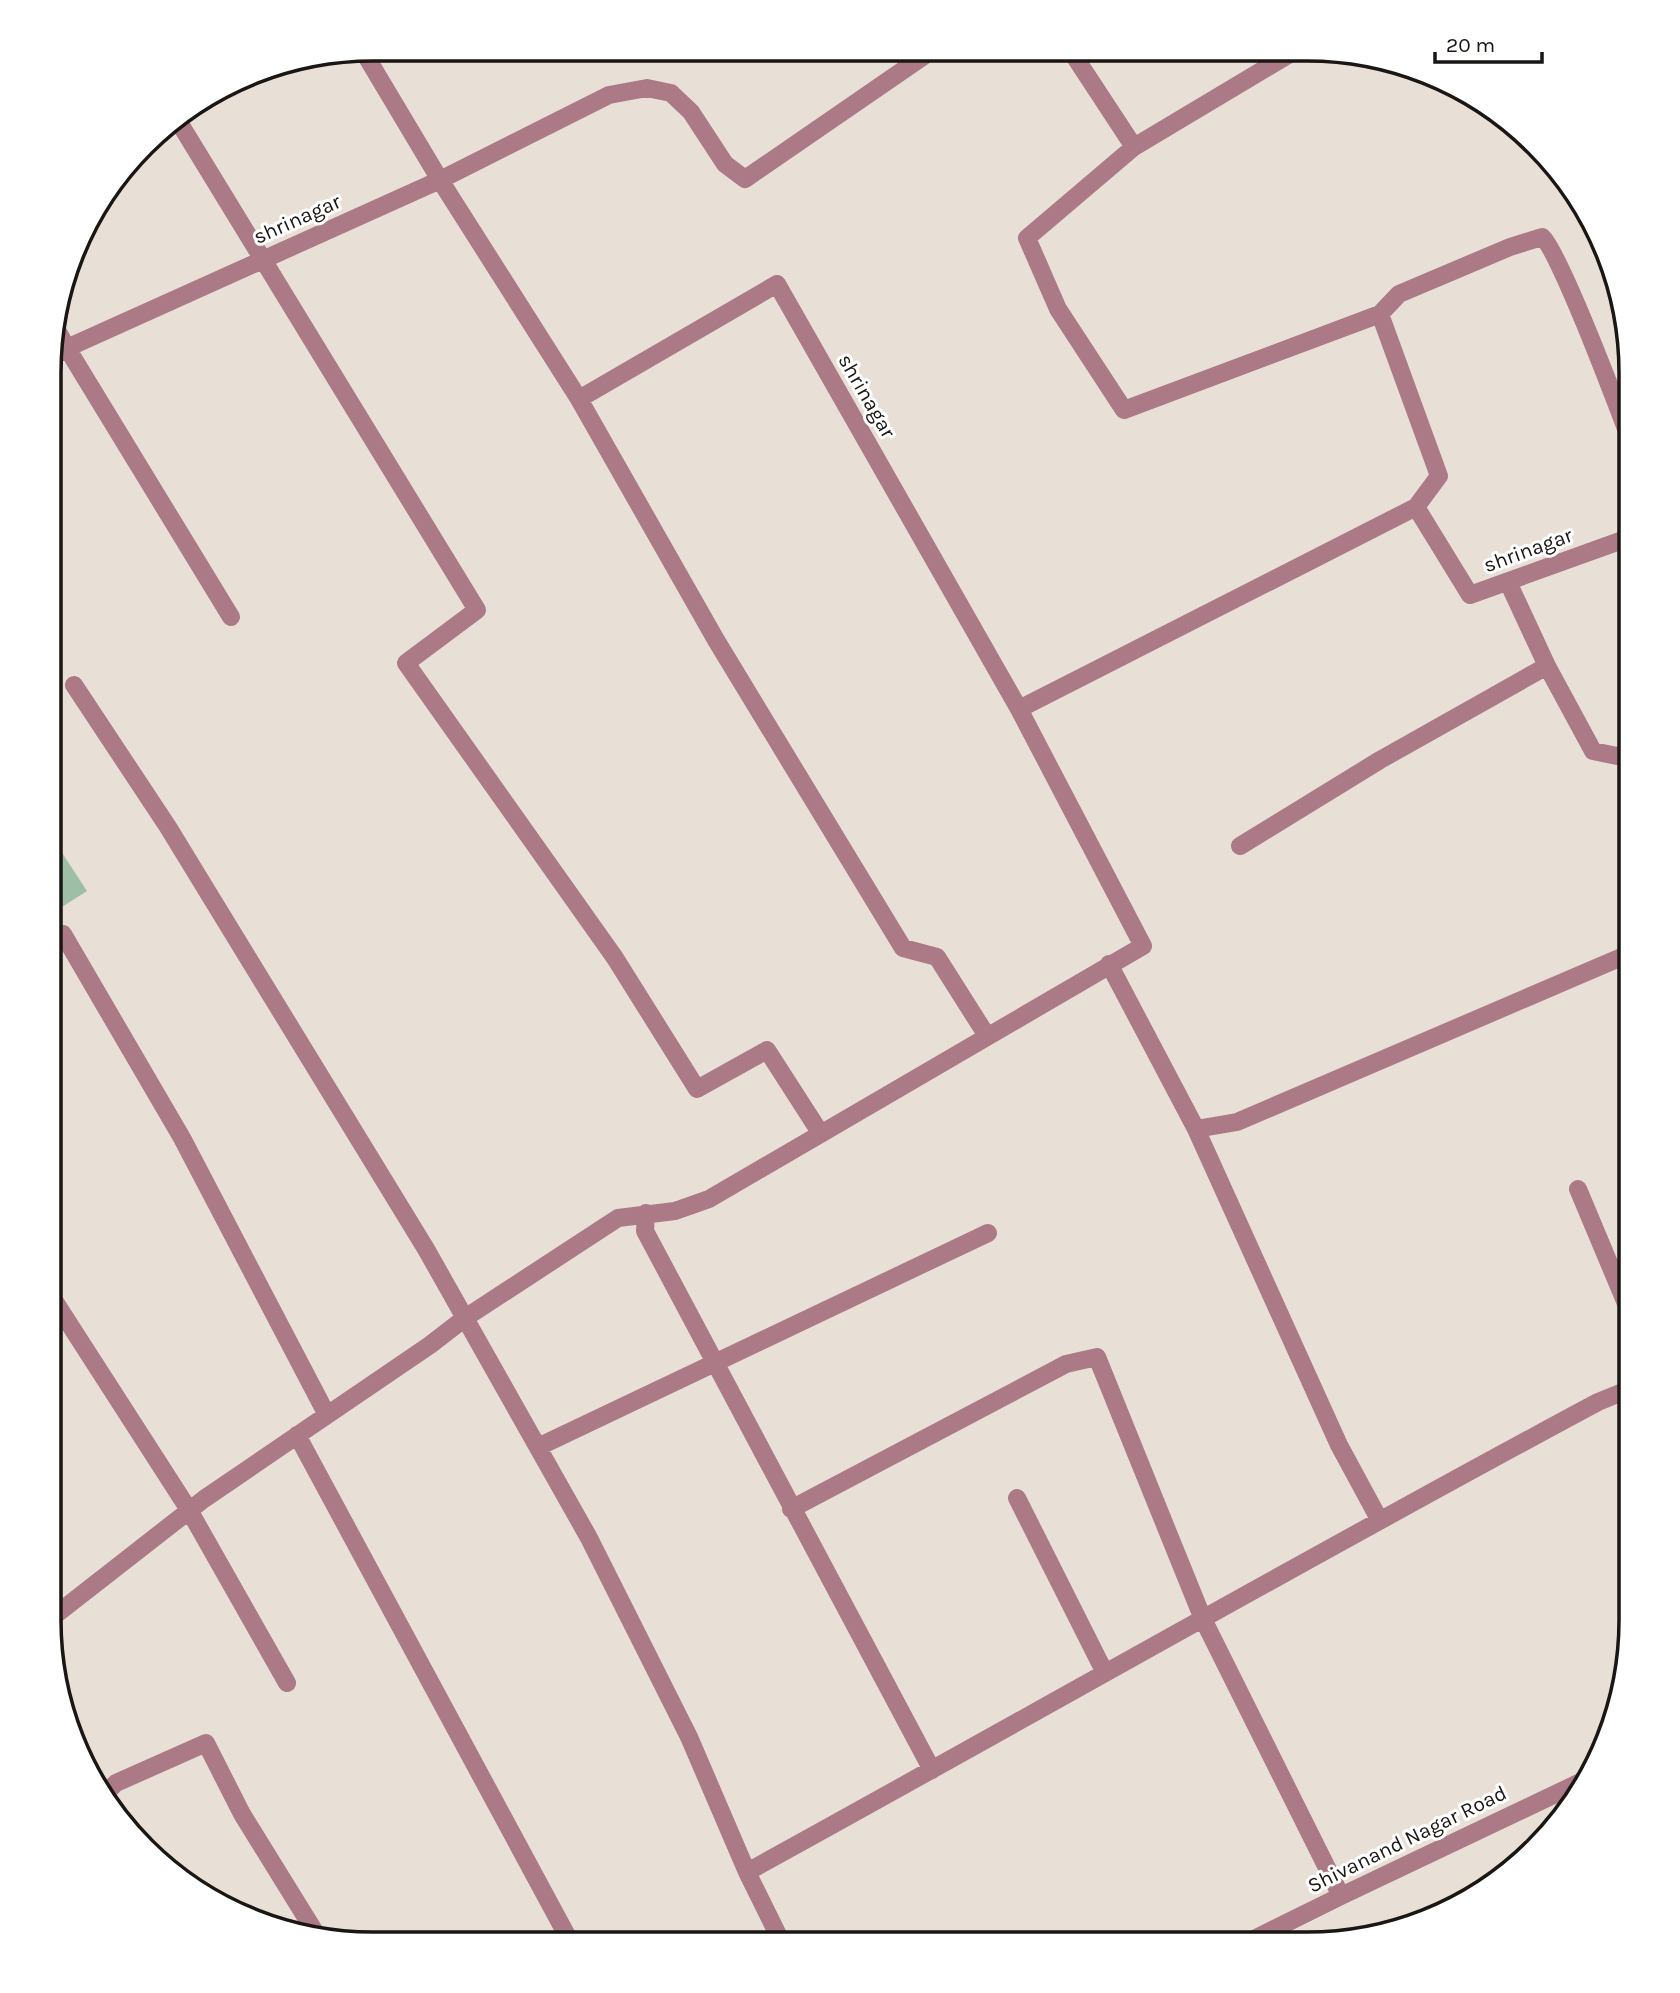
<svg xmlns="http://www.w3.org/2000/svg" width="1680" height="1993" font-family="Karla,sans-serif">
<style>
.green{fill:#9ebea5}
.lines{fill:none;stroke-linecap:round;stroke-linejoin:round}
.street{stroke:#ab7a86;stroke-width:18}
.labels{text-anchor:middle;stroke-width:6;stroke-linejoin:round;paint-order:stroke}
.street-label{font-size:21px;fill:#191613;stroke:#fff}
.rim{fill:none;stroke:#191613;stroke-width:3.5}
</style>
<rect width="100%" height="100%" fill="#e8dfd7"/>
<!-- green -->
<path class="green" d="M51,836L87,891L51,914Z"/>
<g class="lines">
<!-- street -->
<path class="street" d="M363,51L440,180L609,95L647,88L671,93L691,112L725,164L745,179L931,51
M1071,51L1134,147
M1293,52L1134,147L1027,238L1058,309L1124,410L1380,314L1399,294L1510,247L1542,237C1558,247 1620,413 1631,442
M177,119L477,610L406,663L615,958L697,1089L767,1050L821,1134
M1380,314L1439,476L1416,507
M54,325L67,348L440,180L579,399L777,284L1019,709L1416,507L1470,595L1631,537
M52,357L67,348L231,617
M579,399L716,640L903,948L937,957L987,1036
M1508,582L1547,666L1593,751L1617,756L1631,751
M74,685L168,827L426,1249L589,1538L689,1737L747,1872L782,1943
M1240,846L1380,760L1547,666
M63,934L182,1138L327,1415
M1109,964L1196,1129L1339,1445L1379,1519
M1196,1129L1237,1122L1631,953
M1578,1189L1630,1313
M646,1213L645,1231L932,1770
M50,1294L189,1510L287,1683
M297,1435L571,1943
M538,1447L988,1233
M1017,1498L1105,1673
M791,1509L1066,1364L1097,1357L1203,1619L1341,1896
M49,1620L204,1499L430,1345L465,1318L618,1218L675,1211L709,1199L1143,946L1019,709
M103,1796L116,1783L206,1743L242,1814L315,1932
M747,1872C1031,1716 1312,1555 1598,1402L1630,1389
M1246,1943L1341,1896L1589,1778"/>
</g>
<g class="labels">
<!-- street labels -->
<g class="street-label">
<text transform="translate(297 219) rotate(-24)" y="7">shrinagar</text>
<text transform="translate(867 396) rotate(60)" y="7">shrinagar</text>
<text transform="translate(1528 550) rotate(-20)" y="7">shrinagar</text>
<text transform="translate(1407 1839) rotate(-26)" y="7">Shivanand Nagar Road</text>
</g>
</g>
<!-- crop -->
<path d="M0 0H1680V1993H0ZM373 61H1307A312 312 0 0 1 1619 373V1620A312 312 0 0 1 1307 1932H373A312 312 0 0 1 61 1620V373A312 312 0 0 1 373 61Z" fill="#fff" fill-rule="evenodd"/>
<path class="rim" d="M373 61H1307A312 312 0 0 1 1619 373V1620A312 312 0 0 1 1307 1932H373A312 312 0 0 1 61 1620V373A312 312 0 0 1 373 61Z"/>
<!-- scale -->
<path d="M1435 52v10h107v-10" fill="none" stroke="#191613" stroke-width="3.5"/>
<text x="1446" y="52" font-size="21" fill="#191613" stroke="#ffffff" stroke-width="5" paint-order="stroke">20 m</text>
</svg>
